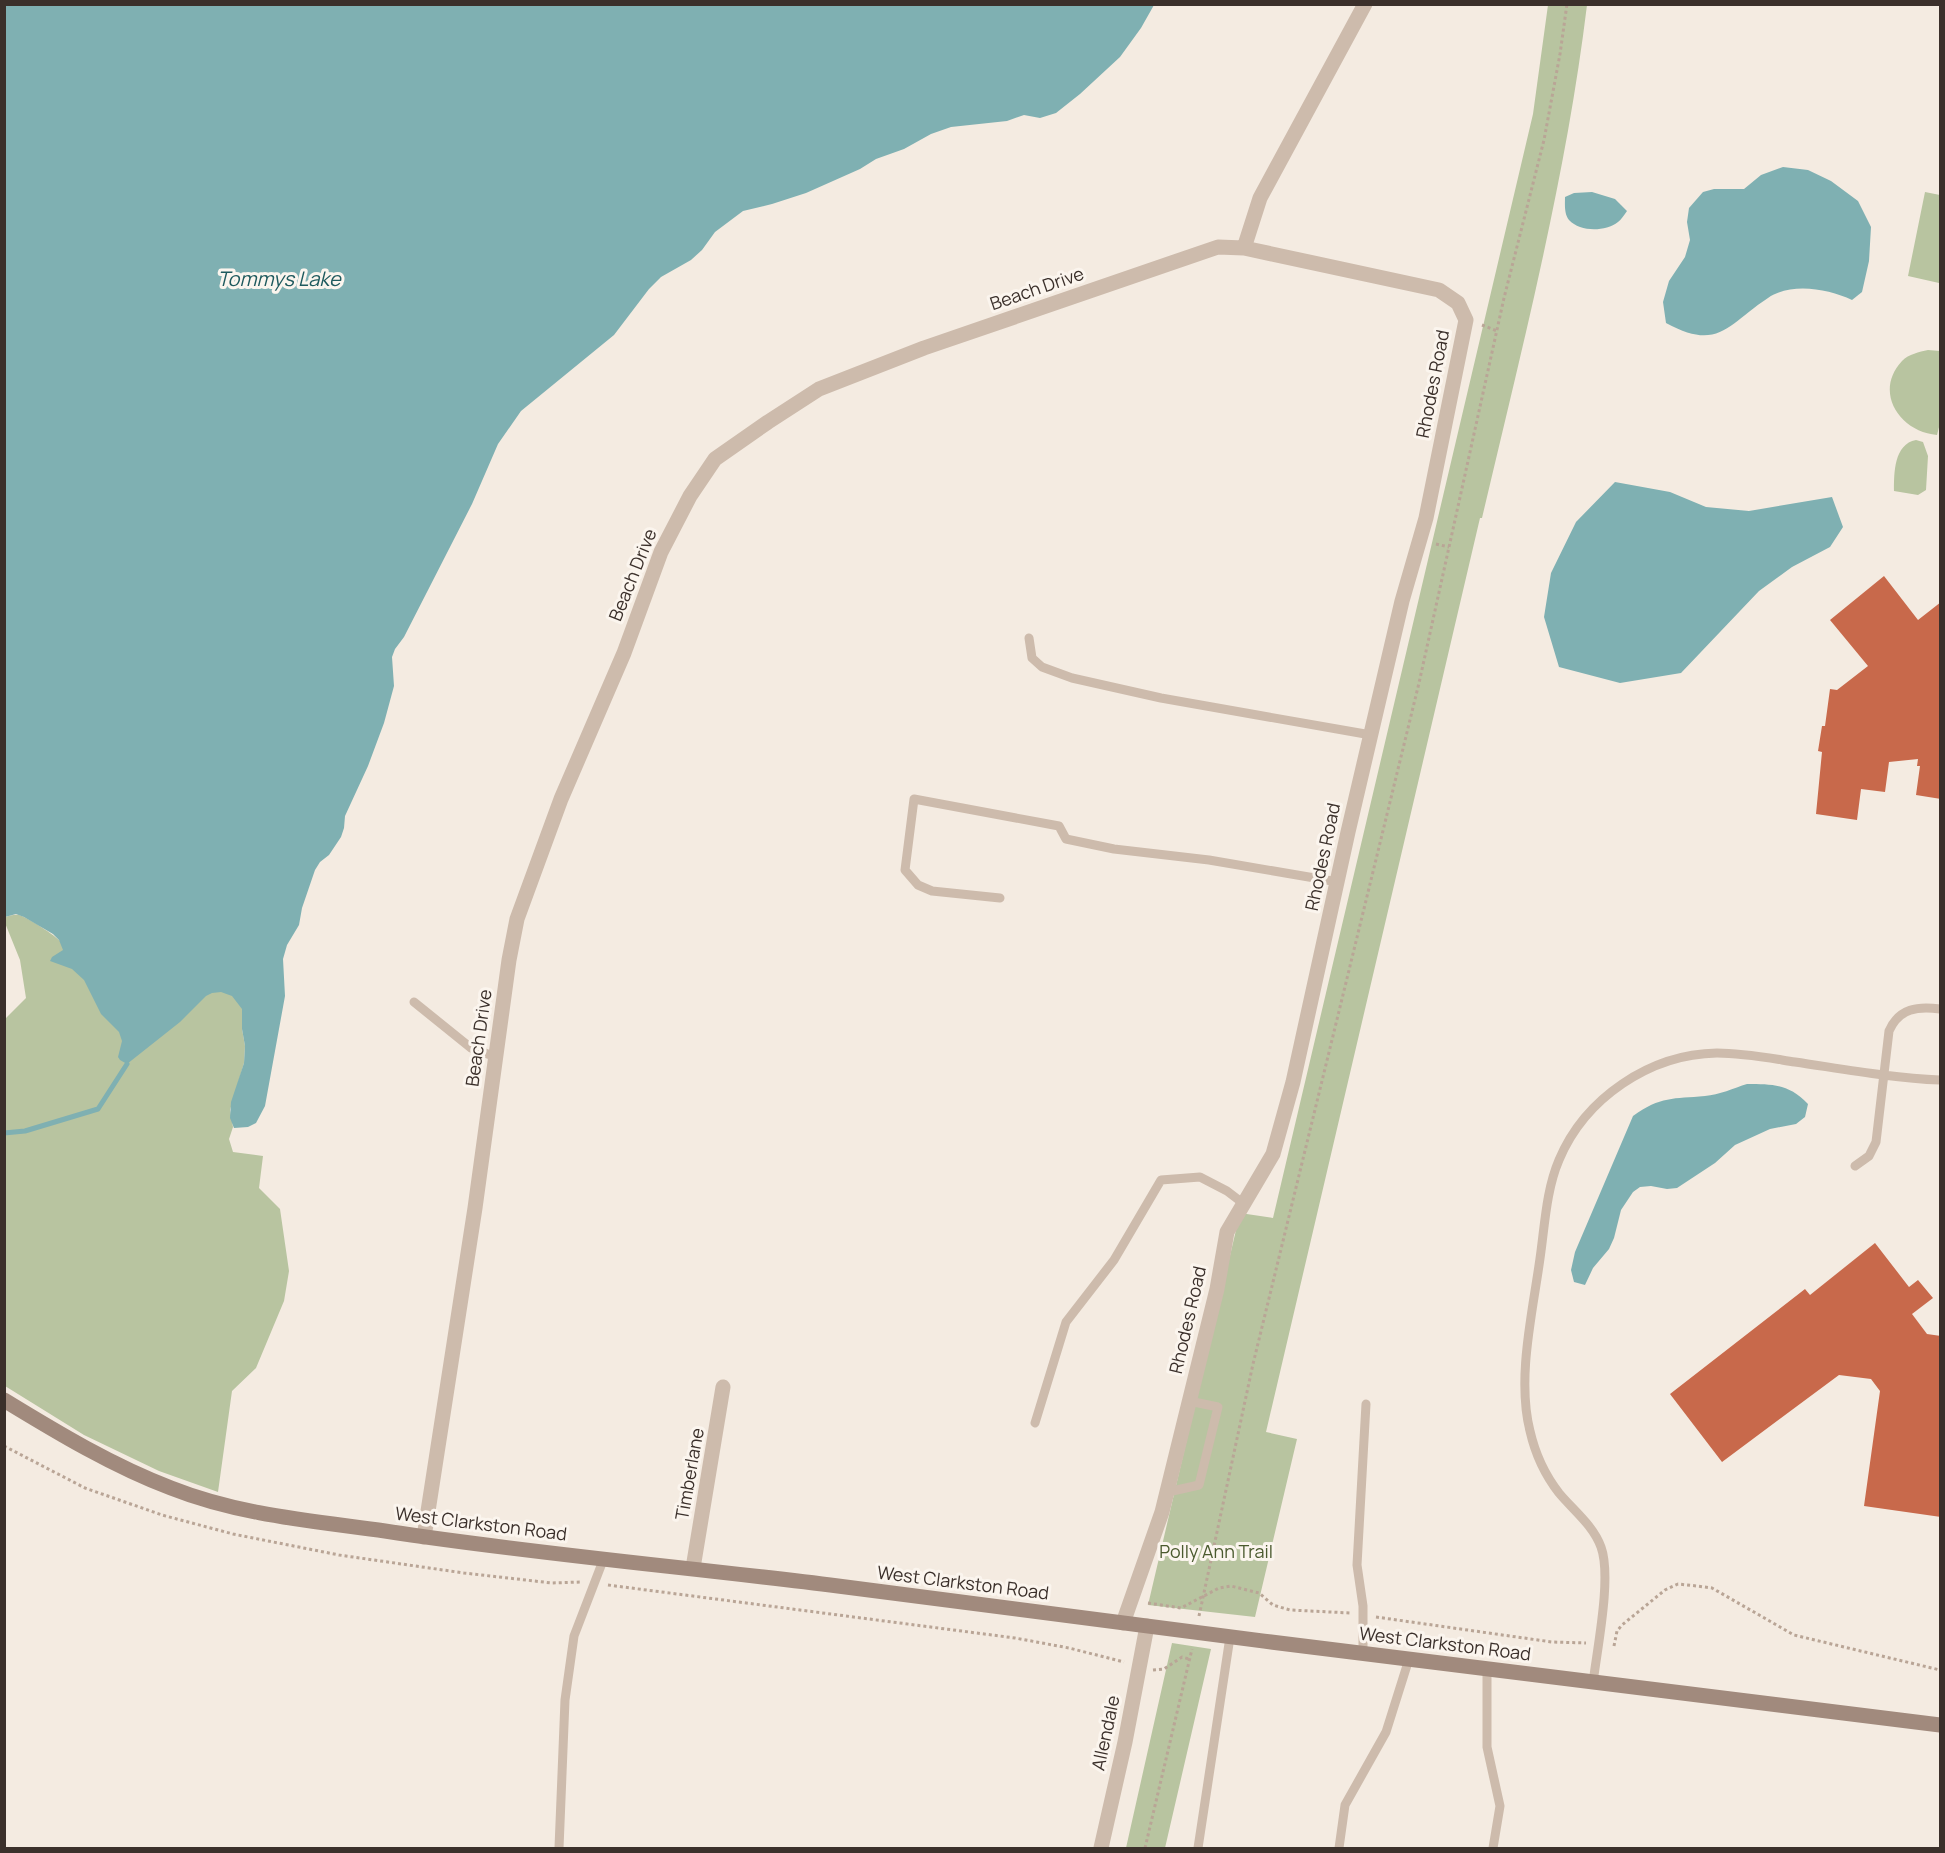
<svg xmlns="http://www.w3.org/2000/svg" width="1945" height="1853" font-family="Manrope,sans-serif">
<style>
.green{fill:#b8c4a0}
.water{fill:#7fb0b2}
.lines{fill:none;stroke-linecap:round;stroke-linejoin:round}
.stream{stroke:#7fb0b2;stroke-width:5}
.building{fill:#c8694b}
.path{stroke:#b9a596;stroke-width:3;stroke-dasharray:3 3;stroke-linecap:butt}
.lane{stroke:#cdbbac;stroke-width:9}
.street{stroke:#cdbbac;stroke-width:15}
.secondary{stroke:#a18a7d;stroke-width:15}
.labels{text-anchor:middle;stroke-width:6;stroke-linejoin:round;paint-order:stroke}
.street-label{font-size:18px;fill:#3b302b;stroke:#fbf5ee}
.park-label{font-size:18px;fill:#4a5a2e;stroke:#fbf5ee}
.water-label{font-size:20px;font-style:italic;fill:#1f5a5e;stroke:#fbf5ee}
</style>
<rect width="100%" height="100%" fill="#f4ebe1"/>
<!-- green -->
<path class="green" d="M5,5H411L242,1009V1029L245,1046L244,1063L230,1110L233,1127L229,1139L233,1152L263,1156L259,1188L280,1209L289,1271L284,1301L256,1368L232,1391L218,1492L159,1471L84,1435L5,1386V1019L26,998L20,960L5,923V917C10,916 14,914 19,915C27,917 56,936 61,942L5,831Z
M1548,5H1587C1566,178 1522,348 1482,518H1480L1266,1432L1297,1439L1255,1617L1148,1605L1240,1213L1273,1218L1533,114Z
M1925,192L1940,195L1939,283L1908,276Z
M1928,350L1940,351V423L1937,435C1900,432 1873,392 1902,361C1909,354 1919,352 1928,350Z
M1916,440L1923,442L1928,456L1926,490L1918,495L1894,491C1894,473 1894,444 1916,440Z
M1172,1643L1211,1649L1165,1848H1126Z"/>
<!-- water -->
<path class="water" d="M6,4L1154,5L1141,28L1120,57L1080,94L1056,113L1040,118L1024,115L1007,121L951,127L931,134L904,149L876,159L860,169L806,193L772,204L743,211L715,232L702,250L691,260L661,277L649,289L614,335L521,411L498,444L472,504L404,637L395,649L392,657L394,686L384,723L368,766L345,816L344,828L341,837L329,855L320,862L315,870L302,908L299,925L287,945L283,959L285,996L265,1106L256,1123L248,1127L234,1128L230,1118L231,1102L244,1063L245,1046L242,1029V1009L232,996L221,992L212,993L206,996L180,1022L127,1064L120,1060L118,1057L122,1041L119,1032L101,1014L84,980L72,969L50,961L52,957L63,950L59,940L53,934L24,917L16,914L5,917Z
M1783,167L1808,170L1831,181L1858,201L1871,227L1869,261L1862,292L1852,300C1828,289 1792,282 1768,298C1728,324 1719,352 1666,323L1663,302L1669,281L1685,257L1690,240L1687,222L1689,208L1703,192L1714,189H1744L1761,175Z
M1592,192L1615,199L1627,211C1624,215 1621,220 1618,222C1605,232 1580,232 1569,220C1564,214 1565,204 1565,197L1574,193Z
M1615,482L1670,492L1706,507L1749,511L1832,497L1843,527L1830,547L1792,567L1759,591L1681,673L1620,683L1559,667L1544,617L1551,573L1576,522Z
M1747,1084C1772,1084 1789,1084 1808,1104L1805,1117L1796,1124L1770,1129L1735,1145L1715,1163L1677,1188L1667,1189L1651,1186L1640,1187L1633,1192L1621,1210L1614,1238L1609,1249L1593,1268L1585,1285L1574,1282L1571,1270L1575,1252L1633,1116C1661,1096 1673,1099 1705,1096C1719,1095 1734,1088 1747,1084Z"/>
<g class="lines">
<!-- stream -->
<path class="stream" d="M4,1133L25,1131L98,1109L127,1064"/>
</g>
<!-- building -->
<path class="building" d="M1884,576L1918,620L1941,602V799L1916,795L1920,766H1917L1918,759L1889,762L1885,792L1861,789L1857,820L1816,814L1822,752L1818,751L1822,726H1825L1830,689L1837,690L1868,666L1830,620Z
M1875,1243L1909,1287L1918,1280L1933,1298L1912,1314L1927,1334L1941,1336V1517L1864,1506L1880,1391L1871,1379L1839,1375L1722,1462L1670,1394L1805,1289L1810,1295Z"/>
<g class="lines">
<!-- path -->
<path class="path" d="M1482,325L1497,331
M1436,544L1449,547
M4,1446L85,1488L162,1515L233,1534L339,1555L464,1573L552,1583L581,1582
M608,1585L1015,1638L1069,1648L1124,1662
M1148,1603L1181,1608L1219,1588L1231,1586L1259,1593L1273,1605L1290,1610L1351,1613
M1199,1616L1253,1364L1419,683L1504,298L1544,140L1560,54L1567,4
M1376,1617L1552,1642L1586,1643
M1614,1646L1617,1631L1622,1625L1665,1590L1678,1584L1697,1586L1712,1588L1794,1635L1940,1670
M1153,1670L1164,1669L1182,1657L1189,1659
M1145,1848L1192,1649"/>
<!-- lane -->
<path class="lane" d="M1029,638L1032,658L1042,667L1072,678L1161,698L1371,735
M1000,898L932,891L918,885L905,870L914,799L1059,826L1066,839L1114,849L1209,860L1338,882
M414,1002L471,1048L496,1057
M1855,1166L1869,1156L1876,1142L1889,1031C1899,1008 1918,1006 1940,1009
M1035,1423L1066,1322L1114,1260L1161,1180L1200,1177L1227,1191L1244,1204
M1168,1492L1199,1485L1218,1407L1189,1401
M1363,1653V1606L1357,1565L1366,1404
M1487,1669V1747L1500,1806L1493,1848
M1593,1683C1597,1649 1612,1577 1601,1547C1593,1525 1573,1510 1559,1493C1545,1475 1535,1453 1530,1431C1516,1376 1534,1307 1541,1251C1545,1221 1547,1188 1559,1160C1585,1098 1650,1054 1717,1053C1743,1053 1769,1058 1795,1062C1843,1069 1892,1078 1940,1080
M559,1848L565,1700L574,1636L604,1558
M1198,1848L1230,1637
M1339,1848L1345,1805L1386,1732L1409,1659"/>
<!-- street -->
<path class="street" d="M1244,248L1260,198L1365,4
M424,1537L475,1208L509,960L517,919L561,799L624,653L661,552L690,496L715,459L768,422L819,389L924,348L1218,247L1244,248L1439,290L1458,303L1466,320L1426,518L1402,601L1348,832L1293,1082L1273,1154L1227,1232L1217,1289L1162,1512L1123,1623
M693,1568L723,1387
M1101,1848L1125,1742L1147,1626"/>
<!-- secondary -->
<path class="secondary" d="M4,1400C58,1433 113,1466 171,1488C239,1515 313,1521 385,1531C535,1554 687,1567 838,1586C1205,1634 1573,1681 1940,1725"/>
</g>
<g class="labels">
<!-- street labels -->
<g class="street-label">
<text transform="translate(1037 289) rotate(-19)" y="6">Beach Drive</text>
<text transform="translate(1433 384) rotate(-79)" y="6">Rhodes Road</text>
<text transform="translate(633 575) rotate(-68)" y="6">Beach Drive</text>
<text transform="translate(1323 857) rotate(-78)" y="6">Rhodes Road</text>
<text transform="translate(479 1038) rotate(-82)" y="6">Beach Drive</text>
<text transform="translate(1188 1320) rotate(-77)" y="6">Rhodes Road</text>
<text transform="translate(690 1474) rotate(-80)" y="6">Timberlane</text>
<text transform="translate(481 1524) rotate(7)" y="6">West Clarkston Road</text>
<text transform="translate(963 1583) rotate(7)" y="6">West Clarkston Road</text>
<text transform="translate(1445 1644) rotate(7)" y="6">West Clarkston Road</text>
<text transform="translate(1106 1733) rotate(-78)" y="6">Allendale</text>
</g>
<!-- park labels -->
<g class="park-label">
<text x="1216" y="1558">Polly Ann Trail</text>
</g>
<!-- water labels -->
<g class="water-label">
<text x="279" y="286">Tommys Lake</text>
</g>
</g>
<!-- border -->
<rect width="1945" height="1853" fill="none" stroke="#3b302b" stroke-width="12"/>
</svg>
